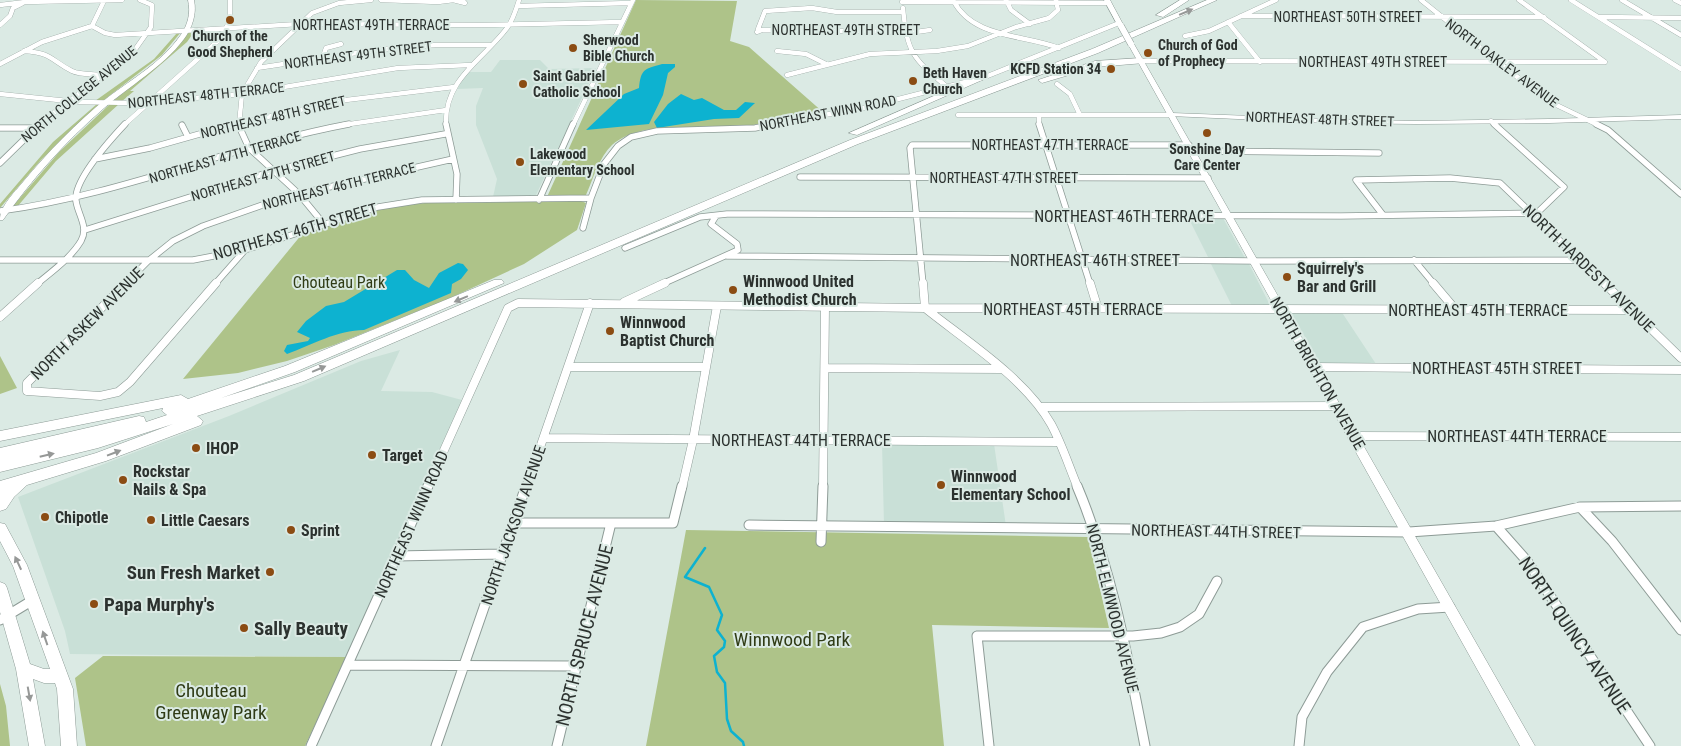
<svg xmlns="http://www.w3.org/2000/svg" width="1681" height="746" font-family="'Roboto Condensed',sans-serif">
<style>
.built{fill:#c9e0d7}
.green{fill:#aec389}
.water{fill:#0db2d0}
.lines{fill:none;stroke-linecap:round;stroke-linejoin:round}
.stream{stroke:#0db2d0;stroke-width:2.5}
.minor-far3-casing{stroke:#8d9b96;stroke-width:5}
.minor-far2-casing{stroke:#8d9b96;stroke-width:7}
.minor-far1-casing{stroke:#8d9b96;stroke-width:9}
.minor-casing{stroke:#8d9b96;stroke-width:11}
.tertiary-casing{stroke:#8d9b96;stroke-width:1}
.secondary-casing{stroke:#8d9b96;stroke-width:1}
.primary-casing{stroke:#8d9b96;stroke-width:1}
.motorway-casing{stroke:#8d9b96;stroke-width:1}
.minor-far3{stroke:#fff;stroke-width:4.5}
.minor-far2{stroke:#fff;stroke-width:5.5}
.minor-far1{stroke:#fff;stroke-width:8}
.minor{stroke:#fff;stroke-width:9}
.tertiary{fill:#fff;fill-rule:evenodd}
.secondary{fill:#fff;fill-rule:evenodd}
.primary{fill:#fff;fill-rule:evenodd}
.motorway{fill:#fff;fill-rule:evenodd}
.secondary-bridge-casing{stroke:#8d9b96;stroke-width:7;stroke-linecap:butt}
.secondary-bridge{stroke:#fff;stroke-width:6}
.oneway{fill:#969897}
.poi-dot{fill:#8b4c13;stroke:#dbeae4;stroke-width:2}
.labels{text-anchor:middle;stroke-width:4;stroke-linejoin:round;paint-order:stroke}
.far-street-label{font-size:14px;fill:#2c322f;stroke:#dbeae4}
.far-poi-label{font-size:14px;font-weight:bold;fill:#2c322f;stroke:#dbeae4;text-anchor:start}
.street-label{font-size:16px;fill:#2c322f;stroke:#dbeae4}
.poi-label{font-size:16px;font-weight:bold;fill:#2c322f;stroke:#dbeae4;text-anchor:start}
.park-label{font-size:16px;fill:#303c16;stroke:#dbeae4}
.near-poi-label{font-size:19px;font-weight:bold;fill:#2c322f;stroke:#dbeae4;text-anchor:start}
.near-street-label{font-size:19px;fill:#2c322f;stroke:#dbeae4}
.near-park-label{font-size:19px;fill:#303c16;stroke:#dbeae4}
</style>
<rect width="100%" height="100%" fill="#dbeae4"/>
<!-- built -->
<path class="built" d="M500,60H540L549,69L596,68L536,195L528,198L493,197L497,179L476,125V106L483,88L457,89L467,72H491Z
M1188,217L1223,218L1245,258L1209,259Z
M1210,262L1249,264L1271,307L1233,308Z
M1290,311H1341L1376,364L1320,363Z
M400,350L381,391L432,392L462,400L347,657L70,654L65,631L18,497L229,416L361,361Z
M882,443L994,444L1006,526L884,525Z"/>
<!-- green -->
<path class="green" d="M636,0L737,1L730,41L749,47L824,113C794,119 765,124 734,127C698,130 641,119 612,145C599,157 593,179 586,195L547,197Z
M190,31L194,32L187,42L130,91H134L121,102L113,101L166,58Z
M181,32L162,55L104,100L95,101L154,59L177,33Z
M97,104L99,105L41,160L0,208V204L53,142Z
M110,104H119L56,161L17,207L13,206L60,151Z
M581,201L586,203L577,230L524,264L448,299L334,345L287,361L238,373L183,379L302,234L372,210L398,206L425,203Z
M0,356L17,388L0,394Z
M686,530L1088,537L1109,628L932,625L944,746H646Z
M103,656L347,657L305,746H86L75,678Z
M0,684L6,706L10,746H0Z"/>
<!-- water -->
<path class="water" d="M662,64H675V67L668,73L663,95L649,124L586,130L624,94L639,88C641,69 644,69 662,64Z
M681,94L694,100L702,98L724,110H736L745,102L755,103L739,118L714,119L657,128L654,122L668,104Z
M458,263L463,264L468,270L461,279L452,284L451,293L364,330C338,330 311,345 287,354L284,351L287,345L308,341L310,338L297,332L306,321L326,306L344,302L397,270H405L414,280L429,288L439,273Z"/>
<g class="lines">
<!-- stream -->
<path class="stream" d="M705,548L685,577L709,587L722,615L717,630L725,641L724,647L714,656L717,672L725,683L727,719L731,731L743,742L744,746"/>
<defs>
<path id="minor-far3" d="M381,0L438,2L454,0
M453,0L465,3L462,0
M953,0C973,39 1023,34 1059,48
M1006,0L1011,10L1030,24
M1421,0L1546,100L1598,125
M1519,0L1605,62
M1571,0L1681,69
M1622,0L1681,35
M1675,0L1681,3
M902,2L1109,3
M0,5L25,2L122,0
M517,6L631,3
M903,8C907,52 912,58 946,86
M1241,16L1544,17
M1600,17L1681,18
M1228,22L1260,62
M0,25L10,16L13,8L23,3
M92,26L105,33L115,35L299,24L482,25L622,22
M92,26L104,1
M762,30L758,29L765,11L812,8L837,12H903
M757,32L762,30L916,32L930,30
M1185,36L1209,31L1276,0
M24,51C53,53 50,60 72,71C80,75 95,74 104,75
M777,51L806,54L826,64
M322,59L326,48L341,44
M1141,61L1605,62
M0,64L42,42L92,26
M257,68L383,49L436,45H490
M787,75L870,54L937,51L968,46L1016,27L1049,18L1058,10L1056,0
M1057,84L1070,94L1080,115
M0,94L78,102L133,103L242,94L398,68L471,65
M958,115H1172
M1039,115V125
M1491,121L1496,125
M38,125L134,51L151,27L152,5L140,0
M124,125L219,40L230,21V0
M230,125L346,100L454,87
M239,125L242,94L261,62L312,13L339,3L371,0
M343,125L446,110
M446,125C444,79 482,61 507,28C513,20 516,10 519,0
M573,125L633,0
M769,125L863,108L985,77L1119,23"/>
<path id="minor-far2" d="M238,124L249,148L299,194L323,223
M446,124L457,174L456,200
M1039,124L1090,284
M1596,124L1608,130L1681,194
M182,125L188,137
M0,128H35
M1193,151L1379,153
M95,159L150,148L235,124
M0,163L40,124
M800,177L1208,178
M539,200L573,124
M0,211C120,195 231,146 349,124
M1383,215L1356,180L1450,178L1500,183L1605,284
M583,228L591,198L604,164L618,146L631,137L657,131L755,128L776,124
M85,230L273,171L360,149L445,134
M625,248L700,217L727,214L1341,216L1537,213L1564,187L1494,124
M727,256L1254,261L1581,260
M0,260H193L245,250L378,207L422,200L591,198
M1414,260L1434,284
M37,284C51,272 71,258 81,241C89,227 78,215 76,201C73,180 111,139 125,124
M125,284L148,261L173,241L203,226L285,197L453,159
M215,284L245,250
M662,284L738,250L737,244L711,224L716,216
M923,284L910,148L912,145H1189"/>
<path id="minor-far1" d="M126,283L27,383V391L100,396L118,392L130,382L216,283
M923,283L925,308C966,341 1025,378 1051,424C1062,444 1069,467 1078,488
M1090,283L1098,309
M1433,283L1455,309
M1604,283L1681,358
M624,302L665,283
M0,317L38,283
M568,367H706
M1313,367L1681,370
M826,368L1002,369
M1040,407L1337,406
M1353,436L1681,437
M544,438L1059,442
M427,488L508,308L518,303L925,308L1633,310
M526,488L590,303
M682,488L693,440L717,306
M823,488L825,307"/>
<path id="minor" d="M1077,486C1112,569 1128,659 1145,746
M1580,507L1612,541L1681,630
M515,523H673L682,486
M749,525L1409,532L1496,526L1580,507L1681,506
M1496,526L1527,561L1650,746
M821,542L823,486
M396,556L502,554
M0,620L33,600
M348,665L577,666
M311,746L428,486
M436,746L526,486
M557,746L611,523
M989,746L977,636H1133L1161,633L1180,627L1199,614L1217,581
M1299,746L1302,717L1327,672L1363,627L1418,609L1450,607"/>
<path id="tertiary" d="M1172,113L1328,119L1416,121L1549,119L1681,115V119L1549,123L1416,124L1328,123L1170,116L1169,115Z"/>
<path id="secondary" d="M188,0H194C197,14 192,28 184,39C162,68 129,86 103,109C65,142 32,179 3,220H0C0,206 14,193 23,182C48,152 76,123 107,98C132,79 162,62 180,36C188,25 191,13 188,0Z
M1104,0H1110L1124,26L1123,27L1118,26Z
M1129,43L1134,44L1535,746H1520L1128,44Z"/>
<path id="primary" d="M0,523L5,524L27,565L73,689L77,746H61L57,689L55,683H44L33,679L45,746H29L16,669L0,612V582L5,584L7,588L30,664L44,669H50L13,566L0,541Z"/>
<path id="motorway" d="M1180,0H1189L1163,17L1156,15Z
M1207,0H1217L1098,53L858,144L304,381L197,416L203,421L201,425L106,461L27,485L14,497L6,509L0,511V481L96,453L173,424L98,448L0,472V460L117,432L0,460V448L139,416L144,417L146,422L167,415L162,411L163,408L0,441V431L181,395L188,399L285,366L494,280H502L504,283L295,372L221,398L294,375L850,140L1092,49Z
M1141,58L1144,59V63L1096,67L1042,83L1038,80L1095,61Z
M982,75L989,77L857,135L849,133Z"/>
</defs>
<!-- minor-far3 casing -->
<use href="#minor-far3" class="minor-far3-casing"/>
<!-- minor-far2 casing -->
<use href="#minor-far2" class="minor-far2-casing"/>
<!-- minor-far1 casing -->
<use href="#minor-far1" class="minor-far1-casing"/>
<!-- minor casing -->
<use href="#minor" class="minor-casing"/>
<!-- tertiary casing -->
<use href="#tertiary" class="tertiary-casing"/>
<!-- secondary casing -->
<use href="#secondary" class="secondary-casing"/>
<!-- primary casing -->
<use href="#primary" class="primary-casing"/>
<!-- motorway casing -->
<use href="#motorway" class="motorway-casing"/>
<!-- minor-far3 -->
<use href="#minor-far3" class="minor-far3"/>
<!-- minor-far2 -->
<use href="#minor-far2" class="minor-far2"/>
<!-- minor-far1 -->
<use href="#minor-far1" class="minor-far1"/>
<!-- minor -->
<use href="#minor" class="minor"/>
<!-- tertiary -->
<use href="#tertiary" class="tertiary"/>
<!-- secondary -->
<use href="#secondary" class="secondary"/>
<!-- primary -->
<use href="#primary" class="primary"/>
<!-- motorway -->
<use href="#motorway" class="motorway"/>
<defs>
<path id="secondary-bridge" d="M1121,26L1131,44"/>
</defs>
<!-- secondary-bridge casing -->
<use href="#secondary-bridge" class="secondary-bridge-casing"/>
<!-- secondary-bridge -->
<use href="#secondary-bridge" class="secondary-bridge"/>
</g>
<!-- one-way arrows -->
<defs><path id="oneway-solid" d="M-6-.8H1V-3.2L6.5 0L1 3.2V.8H-6Z" transform="scale(1.25)"/></defs>
<g class="oneway">
<use href="#oneway-solid" transform="translate(1186 12) rotate(-23)"/>
<use href="#oneway-solid" transform="translate(461 299) rotate(157)"/>
<use href="#oneway-solid" transform="translate(319 369) rotate(-23)"/>
<use href="#oneway-solid" transform="translate(114 453) rotate(-21)"/>
<use href="#oneway-solid" transform="translate(47 455) rotate(-13)"/>
<use href="#oneway-solid" transform="translate(18 563) rotate(-115)"/>
<use href="#oneway-solid" transform="translate(45 638) rotate(-109)"/>
<use href="#oneway-solid" transform="translate(29 694) rotate(80)"/>
</g>
<!-- markers -->
<g class="poi-dot">
<circle cx="230" cy="20" r="5"/>
<circle cx="573" cy="48" r="5"/>
<circle cx="1148" cy="53" r="5"/>
<circle cx="1111" cy="69" r="5"/>
<circle cx="913" cy="81" r="5"/>
<circle cx="523" cy="84" r="5"/>
<circle cx="1207" cy="133" r="5"/>
<circle cx="520" cy="162" r="5"/>
<circle cx="1287" cy="277" r="5"/>
<circle cx="733" cy="290" r="5"/>
<circle cx="610" cy="331" r="5"/>
<circle cx="196" cy="448" r="5"/>
<circle cx="372" cy="455" r="5"/>
<circle cx="123" cy="480" r="5"/>
<circle cx="941" cy="485" r="5"/>
<circle cx="45" cy="517" r="5"/>
<circle cx="151" cy="520" r="5"/>
<circle cx="291" cy="530" r="5"/>
<circle cx="270" cy="572" r="5"/>
<circle cx="94" cy="604" r="5"/>
<circle cx="244" cy="628" r="5"/>
</g>
<g class="labels">
<!-- far-street labels -->
<g class="far-street-label">
<text x="1348" y="22">NORTHEAST 50TH STREET</text>
<text x="371" y="30">NORTHEAST 49TH TERRACE</text>
<text x="846" y="35">NORTHEAST 49TH STREET</text>
<text transform="translate(358 55) rotate(-7)" y="5">NORTHEAST 49TH STREET</text>
<text x="1373" y="67">NORTHEAST 49TH STREET</text>
<text transform="translate(1502 63) rotate(37)" y="5">NORTH OAKLEY AVENUE</text>
<text transform="translate(79 94) rotate(-39)" y="5">NORTH COLLEGE AVENUE</text>
<text transform="translate(206 95) rotate(-6)" y="5">NORTHEAST 48TH TERRACE</text>
<text transform="translate(828 113) rotate(-11)" y="5">NORTHEAST WINN ROAD</text>
<text transform="translate(273 117) rotate(-13)" y="5">NORTHEAST 48TH STREET</text>
<text transform="translate(1320 119) rotate(2)" y="5">NORTHEAST 48TH STREET</text>
<text x="1050" y="150">NORTHEAST 47TH TERRACE</text>
<text transform="translate(225 157) rotate(-16)" y="5">NORTHEAST 47TH TERRACE</text>
<text transform="translate(263 176) rotate(-16)" y="5">NORTHEAST 47TH STREET</text>
<text x="1004" y="183">NORTHEAST 47TH STREET</text>
<text transform="translate(339 186) rotate(-14)" y="5">NORTHEAST 46TH TERRACE</text>
</g>
<!-- far-poi labels -->
<g class="far-poi-label">
<text x="230" y="41" text-anchor="middle">Church of the<tspan x="230" dy="16">Good Shepherd</tspan></text>
<text x="583" y="45">Sherwood<tspan x="583" dy="16">Bible Church</tspan></text>
<text x="1158" y="50">Church of God<tspan x="1158" dy="16">of Prophecy</tspan></text>
<text x="1101" y="74" text-anchor="end">KCFD Station 34</text>
<text x="923" y="78">Beth Haven<tspan x="923" dy="16">Church</tspan></text>
<text x="533" y="81">Saint Gabriel<tspan x="533" dy="16">Catholic School</tspan></text>
<text x="1207" y="154" text-anchor="middle">Sonshine Day<tspan x="1207" dy="16">Care Center</tspan></text>
<text x="530" y="159">Lakewood<tspan x="530" dy="16">Elementary School</tspan></text>
</g>
<!-- street labels -->
<g class="street-label">
<text x="1124" y="222">NORTHEAST 46TH TERRACE</text>
<text transform="translate(295 231) rotate(-16)" y="6">NORTHEAST 46TH STREET</text>
<text x="1095" y="266">NORTHEAST 46TH STREET</text>
<text transform="translate(1589 268) rotate(44)" y="6">NORTH HARDESTY AVENUE</text>
<text x="1073" y="315">NORTHEAST 45TH TERRACE</text>
<text x="1478" y="316">NORTHEAST 45TH TERRACE</text>
<text transform="translate(87 323) rotate(-45)" y="6">NORTH ASKEW AVENUE</text>
<text x="1497" y="374">NORTHEAST 45TH STREET</text>
<text transform="translate(1318 373) rotate(60)" y="6">NORTH BRIGHTON AVENUE</text>
<text x="1517" y="442">NORTHEAST 44TH TERRACE</text>
<text x="801" y="446">NORTHEAST 44TH TERRACE</text>
<text transform="translate(411 524) rotate(-66)" y="6">NORTHEAST WINN ROAD</text>
<text transform="translate(513 525) rotate(-71)" y="6">NORTH JACKSON AVENUE</text>
<text transform="translate(1216 531) rotate(1)" y="6">NORTHEAST 44TH STREET</text>
<text transform="translate(1113 608) rotate(76)" y="6">NORTH ELMWOOD AVENUE</text>
</g>
<!-- poi labels -->
<g class="poi-label">
<text x="1297" y="274">Squirrely's<tspan x="1297" dy="18">Bar and Grill</tspan></text>
<text x="743" y="287">Winnwood United<tspan x="743" dy="18">Methodist Church</tspan></text>
<text x="620" y="328">Winnwood<tspan x="620" dy="18">Baptist Church</tspan></text>
<text x="206" y="454">IHOP</text>
<text x="382" y="461">Target</text>
<text x="133" y="477">Rockstar<tspan x="133" dy="18">Nails &amp; Spa</tspan></text>
<text x="951" y="482">Winnwood<tspan x="951" dy="18">Elementary School</tspan></text>
<text x="55" y="523">Chipotle</text>
<text x="161" y="526">Little Caesars</text>
<text x="301" y="536">Sprint</text>
</g>
<!-- park labels -->
<g class="park-label">
<text x="339" y="288">Chouteau Park</text>
</g>
<!-- near-poi labels -->
<g class="near-poi-label">
<text x="260" y="579" text-anchor="end">Sun Fresh Market</text>
<text x="104" y="611">Papa Murphy's</text>
<text x="254" y="635">Sally Beauty</text>
</g>
<!-- near-street labels -->
<g class="near-street-label">
<text transform="translate(584 635) rotate(-76)" y="7">NORTH SPRUCE AVENUE</text>
<text transform="translate(1575 635) rotate(56)" y="7">NORTH QUINCY AVENUE</text>
</g>
<!-- near-park labels -->
<g class="near-park-label">
<text x="792" y="646">Winnwood Park</text>
<text x="211" y="697">Chouteau<tspan x="211" dy="22">Greenway Park</tspan></text>
</g>
</g>
</svg>
